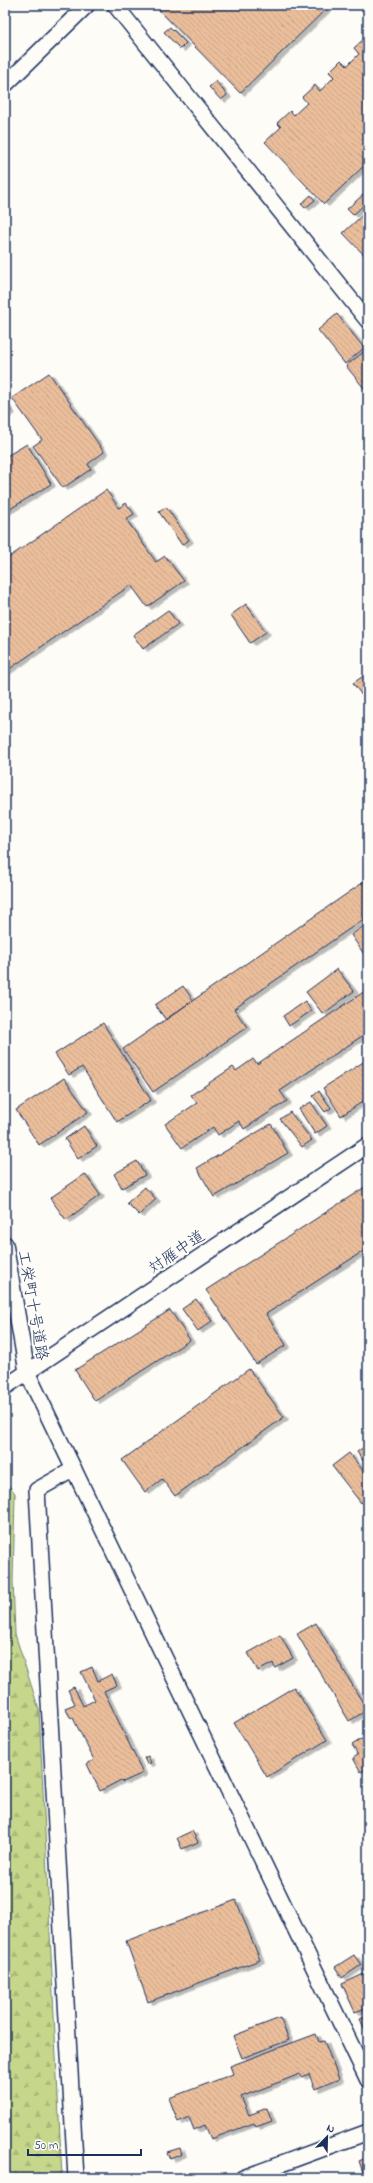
<svg xmlns="http://www.w3.org/2000/svg" width="373" height="2183" font-family="'Indie Flower','Klee One',sans-serif">
<style>
.forest{fill:url(#forest-firs);stroke:#708374}
.building{fill:url(#building-back-hatch);stroke:#1b2f5e;filter:url(#shadow)}
.lines{fill:none;stroke-linecap:round;stroke-linejoin:round}
.minor-casing{stroke:#1b2f5e;stroke-width:18}
.minor{stroke:#fdfcf7;stroke-width:15}
.labels{text-anchor:middle;stroke-width:4;stroke-linejoin:round;paint-order:stroke}
.street-label{font-size:16px;fill:#1b2f5e;stroke:#fdfcf7}
</style>
<defs>
<pattern id="forest-firs" width="22" height="20" patternUnits="userSpaceOnUse"><rect width="22" height="20" fill="#c6d78b"/><path d="M5 1l3.5 6h-7zM16 11l3.5 6h-7z" fill="#aab97a"/></pattern>
<pattern id="building-back-hatch" width="6" height="6" patternUnits="userSpaceOnUse"><rect width="6" height="6" fill="#ebbe9b"/><path d="M-1 5l2 2M0 0l6 6M5-1l2 2" fill="none" stroke="#c9a488"/></pattern>
<filter id="shadow"><feDropShadow dx="4.5" dy="2.5" stdDeviation="0" flood-color="#0004"/></filter>
</defs>
<rect width="100%" height="100%" fill="#fdfcf7"/>
<filter id="ink" filterUnits="userSpaceOnUse"><feTurbulence type="fractalNoise" baseFrequency=".025" numOctaves="2"/><feDisplacementMap in="SourceGraphic" scale="8" xChannelSelector="R" yChannelSelector="G"/><feConvolveMatrix kernelMatrix="1 2 1 2 8 2 1 2 1" color-interpolation-filters="sRGB"/></filter>
<g filter="url(#ink)">
<!-- forest -->
<path class="forest" d="M5,1482L15,1493L13,1581L15,1634L39,1710L62,2178H5Z"/>
<!-- building -->
<path class="building" d="M154,5H330L240,93Z
M170,27L186,43L180,49L164,32Z
M367,36L368,162L324,204L265,142L281,127L277,123L290,111L294,115L307,103L302,97L315,85L320,91L334,77L329,72L341,60L347,66L359,54L354,48Z
M216,81L227,95L221,100L209,87Z
M364,194L368,201L353,215L347,209Z
M311,195L315,200L305,208L301,204Z
M368,210V259L343,233Z
M337,314L364,348L345,364L318,330Z
M366,350L368,353V393L346,366Z
M49,373L104,452L88,464L91,469L63,488L33,446L42,440L12,398Z
M5,403L11,411L5,415Z
M27,444L51,484L5,512V457Z
M106,490L119,508L126,503L134,514L126,519L156,562L165,556L184,581L147,607L131,585L5,672V560Z
M166,507L189,540L182,545L159,512Z
M246,604L266,632L250,643L231,615Z
M168,610L178,624L143,649L133,635Z
M368,673V704L353,683Z
M368,879V916L234,1009L247,1027L153,1092L123,1049Z
M368,923V960L351,935Z
M337,969L354,991L323,1014L306,992Z
M183,986L193,1000L166,1020L155,1005Z
M368,989V1032L280,1091L287,1101L244,1129L239,1121L218,1135L213,1127L182,1148L165,1124L197,1103L191,1095L233,1067L236,1071L253,1059L257,1064Z
M305,1001L311,1011L289,1026L283,1016Z
M103,1023L151,1100L117,1122L82,1067L69,1075L55,1054Z
M368,1059V1098L341,1116L323,1088Z
M64,1078L88,1112L39,1145L16,1110Z
M319,1091L331,1108L325,1112L313,1096Z
M311,1102L327,1126L315,1134L299,1109Z
M290,1112L312,1140L302,1147L280,1119Z
M271,1124L288,1153L214,1197L197,1168Z
M84,1126L97,1146L78,1159L65,1139Z
M137,1161L145,1175L122,1188L114,1174Z
M85,1174L100,1195L66,1220L50,1198Z
M368,1185V1248L266,1314L286,1345L256,1364L206,1290Z
M145,1187L156,1199L139,1215L127,1203Z
M196,1299L212,1321L198,1331L182,1309Z
M170,1310L190,1340L95,1401L75,1370Z
M249,1369L284,1417L175,1496L162,1479L145,1492L122,1460Z
M368,1444V1468L357,1452Z
M349,1453L368,1477V1497L361,1503L332,1466Z
M316,1623L367,1710L349,1721L297,1634Z
M280,1635L293,1658L275,1668L273,1663L258,1671L248,1653Z
M92,1667L98,1681L112,1674L117,1685L104,1691L143,1773L123,1782L121,1780L100,1791L87,1764L94,1760L73,1718L70,1717L65,1708L75,1704L68,1690L74,1687L83,1706L95,1700L81,1672Z
M294,1687L327,1740L267,1777L234,1723Z
M368,1735V1768L361,1772L353,1758L358,1755L352,1745Z
M148,1756L151,1763L147,1764L144,1758Z
M192,1831L198,1842L182,1849L177,1838Z
M236,1900L260,1960L148,2002L126,1941Z
M354,1955L361,1965L342,1978L335,1967Z
M368,1972V2007L355,2012L342,1984Z
M368,2016V2037L360,2019Z
M280,2018L289,2040L242,2058L233,2036Z
M316,2034L319,2042L324,2041L339,2079L315,2089L309,2074L301,2077L300,2074L241,2097L249,2115L267,2108L272,2121L256,2127L254,2123L211,2139L205,2125L194,2130L189,2117L178,2122L169,2098L233,2074L230,2066Z
M180,2148L182,2154L170,2159L167,2152Z
M368,2157V2178H365L359,2161Z"/>
<g class="lines">
<defs>
<path id="minor" d="M115,5L368,321
M5,85L87,5
M5,1244L27,1372L368,2080
M5,1387L368,1145
M74,1469L37,1490L76,2178
M243,2178L368,2132"/>
</defs>
<!-- minor casing -->
<use href="#minor" class="minor-casing"/>
<!-- minor -->
<use href="#minor" class="minor"/>
</g>
</g>
<g class="labels">
<!-- street labels -->
<g class="street-label">
<text transform="translate(176 1251) rotate(-34)" y="6">対雁中道</text>
<text transform="translate(34 1305) rotate(80)" y="6">工栄町十号道路</text>
</g>
</g>
<!-- margin -->
<rect width="373" height="2183" fill="none" stroke="#fdfcf7" stroke-width="20"/>
<rect x="10" y="10" width="353" height="2163" fill="none" stroke="#1b2f5e" stroke-width="1.5" filter="url(#ink)"/>
<!-- north arrow -->
<g transform="translate(327 2137) rotate(23)" stroke="#fdfcf7" stroke-width="3" paint-order="stroke">
<path d="M0-3L7 15L0 10L-7 15Z" fill="#1b2f5e"/>
<text y="-6" font-size="11" font-weight="bold" text-anchor="middle" fill="#1b2f5e">N</text>
</g>
<!-- scale -->
<path d="M28 2149v6h113v-6" fill="none" stroke="#1b2f5e" stroke-width="2"/>
<text x="34" y="2149" font-size="12" fill="#1b2f5e" stroke="#fdfcf7" stroke-width="3" paint-order="stroke">50 m</text>
</svg>
